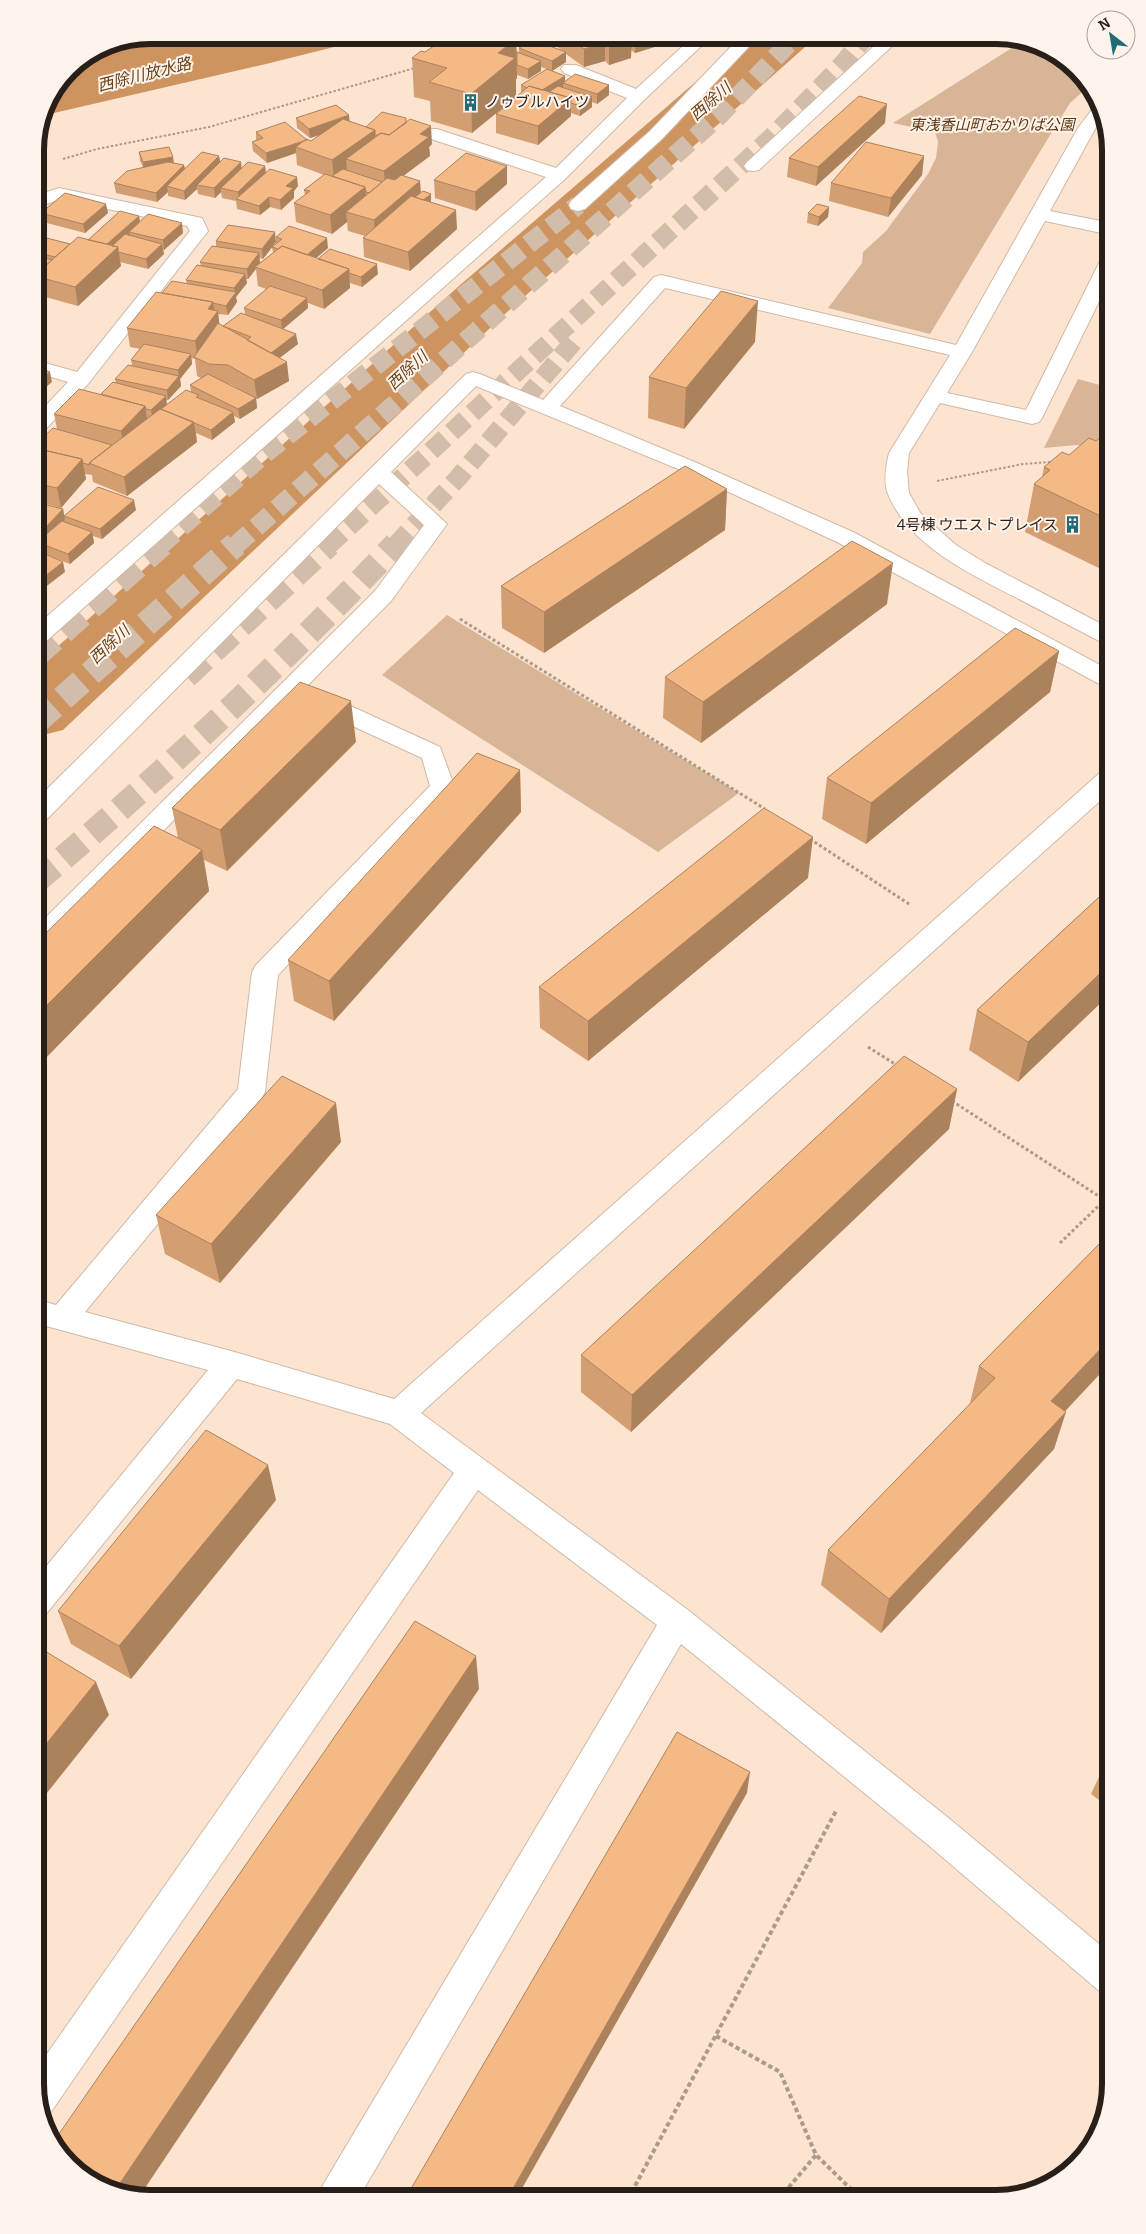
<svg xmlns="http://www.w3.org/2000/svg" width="1146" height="2234" font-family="Bitter,'Noto Sans JP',serif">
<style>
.green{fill:#d9b597}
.water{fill:#ce9460}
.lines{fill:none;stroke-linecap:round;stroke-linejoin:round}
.river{fill:#ce9460;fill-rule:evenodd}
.highway-tunnel-far1{stroke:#d2bdab;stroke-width:19;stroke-dasharray:19 9;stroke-linecap:butt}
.highway-tunnel{stroke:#d2bdab;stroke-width:25;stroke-dasharray:25 12;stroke-linecap:butt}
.minor-casing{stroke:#d0b9a6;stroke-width:2}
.highway-casing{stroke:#d0b9a6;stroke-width:2}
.path-far2{stroke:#ac9a8a;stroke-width:2;stroke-dasharray:2.5 2;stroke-linecap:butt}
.path-far1{stroke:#ac9a8a;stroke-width:3;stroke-dasharray:3 2.5;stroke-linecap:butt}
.path{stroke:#ac9a8a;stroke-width:4;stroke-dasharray:4.5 3;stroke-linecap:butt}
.minor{fill:#fff;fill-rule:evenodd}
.highway{fill:#fff;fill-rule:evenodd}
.wall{fill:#d39f72;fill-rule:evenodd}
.shaded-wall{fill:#ac825d}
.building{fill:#f5b985;stroke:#ac825d}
.labels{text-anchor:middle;stroke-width:4;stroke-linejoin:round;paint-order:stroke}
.far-poi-label{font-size:15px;fill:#281f18;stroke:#fef4ec;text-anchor:start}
.far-park-label{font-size:15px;font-style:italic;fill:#5e370f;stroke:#fef4ec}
.far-water-label{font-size:16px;font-style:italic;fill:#6b421c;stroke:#fef4ec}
.rim{fill:none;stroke:#281f18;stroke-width:6}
</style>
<rect width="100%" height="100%" fill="#fce4d0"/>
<!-- green -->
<path class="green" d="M1021,42L1066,59L1088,87L1070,103L1055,127L930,334L828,308L862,263L863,252L886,231L928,174L936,158L938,142L935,132L893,123Z
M1078,379L1111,388V407L1104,413L1111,418V450L1076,445L1044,448Z
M447,615L739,793L658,852L382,675Z"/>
<!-- water -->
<path class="water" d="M150,35H382L266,64L41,116L44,105L69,68L106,44Z"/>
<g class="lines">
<!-- river -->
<path class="river" d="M750,35H813L805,47L505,314L63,730L35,737V667L459,286Z"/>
<!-- highway-tunnel-far1 -->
<path class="highway-tunnel-far1" d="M160,546L262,456L578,205
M235,546L718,117L797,35
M328,546L774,135L840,67L867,35
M395,546L458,478L575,340"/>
<!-- highway-tunnel -->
<path class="highway-tunnel" d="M35,656L162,544
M186,676L329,544
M35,723L236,544
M35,882C161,776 282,664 396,544"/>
<defs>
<path id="minor" d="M695,35H713L644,100L565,179L43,644L35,646V627L546,177L425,137L422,133L425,129H437L556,168L627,98L564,73L561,69L564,65H576L636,89Z
M1097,103H1100L1105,117L1095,129L1050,211L1111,223V235L1045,221L972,352L947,393L1026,410L1102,257L1104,253L1111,251V277L1042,418L1039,422L1032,424L940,403L909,453L907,472L909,493L921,514L956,545L985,563L1111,629V645L1103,643C1075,628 1047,614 1019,599C972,575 909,546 888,494C883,482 886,466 889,453L950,355L665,288L560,406L697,463L853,532L1111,671V689L1103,686L837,542L683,471L476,386L391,472L447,524L391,601L307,686L440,747L455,788L278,975L265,1092L261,1099L85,1312L231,1351L394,1399L1102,771L1111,769V791L421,1413L688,1610L951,1820L1111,1954V1995L1098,1990L927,1844L681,1644L358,2199H318L323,2185L657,1625L478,1490L51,2112L41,2116L35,2084V2071L454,1473L390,1424L237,1379L46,1614L35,1619V1580L208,1370L35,1323V1299L56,1305L238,1089L252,972L256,965L430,786L422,758L294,699L44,951L35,953V928L375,591L424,525L379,484L44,822L35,824V801L466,374L473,372L480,374L543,400L654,277L661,275L956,345L1078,128Z
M59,188L202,218L208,231L88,384L42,433L35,435V417L68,382L35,372V360L77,372L190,231L187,226L61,199L35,208V196Z"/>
<path id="highway" d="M742,35H760L662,139L585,209L578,211L571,209L569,205L571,201L650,131Z
M886,35H904L759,170L753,171L747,170L744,166L747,162Z"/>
</defs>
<!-- minor casing -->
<use href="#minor" class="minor-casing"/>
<!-- highway casing -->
<use href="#highway" class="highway-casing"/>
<!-- path-far2 -->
<path class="path-far2" d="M507,39L518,35
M63,159L97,149L209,127L415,68
M937,481L1023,464L1051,462"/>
<!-- path-far1 -->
<path class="path-far1" d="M460,619L765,809
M810,839L909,904
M868,1047L898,1066
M952,1101L1111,1204
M1060,1243L1111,1194"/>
<!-- path -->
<path class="path" d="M716,2036L780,2072L816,2155L861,2199
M628,2199L836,1811
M779,2199L816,2155"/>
<!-- minor -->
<use href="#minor" class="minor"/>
<!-- highway -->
<use href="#highway" class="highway"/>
</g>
<!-- wall -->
<path class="wall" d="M552,35H669L665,36L664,44L635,53L631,50V58L609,65L605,61L584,67L566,54V62L552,71L541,67V71L528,79L517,75V78L472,133L431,121L430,101L414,97L412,58L425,52L454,44L516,39L517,52L519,53V48L539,42V37L552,38ZM553,44L563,51L553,47Z
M565,76V82L609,85V95L597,104L592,102V107L580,116L571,113V116L538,145L496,133V114L521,93V85Z
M296,118L350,122L366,127L406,118V122L432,144L429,147L430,156L403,176L420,181L421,193L431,202L457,229L410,271L364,257L363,238L365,236L348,231L347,222L332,234L296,222L294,203L305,195L304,190L324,175L297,165L296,153L267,163L253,151L252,142L256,140V132L311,141L320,135L310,138L297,128Z
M885,123L816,186L787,177L789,158Z
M139,152L173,157L174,163L184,165L185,169L219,156L220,162L242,168L265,166L266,173L298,186L294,191V198L281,210L270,207L260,215L237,209L236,201L222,198L221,192L215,198L198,194L197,189L185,200L168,196V192L157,202L116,193L114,183L143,167L140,161Z
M924,156L922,175L888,217L829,201L831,183Z
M507,166V184L476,211L435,198L434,180Z
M829,207L828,217L818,226L807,223L808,213Z
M41,213H108L85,233L43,222Z
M140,222L183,233L164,250H163L164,254L148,269L120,262L121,266L78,306L38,295L37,289L35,290V235L70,244L88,240Z
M276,237L328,248L316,258L378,274L362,287L350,283V288L324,309L308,303V308L283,329L298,344L279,358L289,381L257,399H256L257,408L240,419L234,416L235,422L212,440L196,433L197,442L127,496L93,482L92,475L85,474L86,479L61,508L35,501V445L57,429L54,414L101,394L116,383L115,379L132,365L131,360L140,349L130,347L127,328L162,293L187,284L186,280L201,266L200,262L216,247V241L276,242L263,259L259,258L260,263L273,253L272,247L276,244ZM256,269L258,286L266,289L244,308L245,314L223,326L219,324L218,314L228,315L237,302L236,297L247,283L246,279H248ZM191,358L195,359L197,376L201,378L190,385L191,392L167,404L166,400H168L181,386L180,379L192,364ZM228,384H230L245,393Z
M755,342L684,429L648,418L649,377Z
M1096,441L1111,444V574L1025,532L1034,484L1042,477L1044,467Z
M727,489L725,530L544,653L502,628L501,586Z
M35,502L63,509L64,515L136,510L102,539L93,536L94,543L70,564L49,556L65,572L39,552L38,545L35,547ZM37,536L42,538L38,541Z
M887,604L701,743L663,718L665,677Z
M1059,651L1050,692L866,844L822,819L827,778Z
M356,742L227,871L204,860L209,891L35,1069V944L178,838L172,808Z
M520,770L521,812L334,1021L294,1001L288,960Z
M808,878L588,1061L540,1028L539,987Z
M1111,886V993L1018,1082L969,1050L977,1010Z
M957,1089L949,1129L631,1432L581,1392V1355Z
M341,1142L220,1283L165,1254L156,1215Z
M1111,1232V1362L1065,1411L1054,1449L881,1633L821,1585L828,1550L970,1404V1403L979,1366Z
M276,1500L131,1679L71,1644L58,1611Z
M1111,1756V1809L1091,1794L1106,1762Z"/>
<!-- shaded-wall -->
<path class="shaded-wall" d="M636,35H669L665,36L664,44L635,53Z
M553,38V48L543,50V41Z
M516,39L517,78L516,79V97L472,133L471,94L498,53Z
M632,40L631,58L609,65V46Z
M605,43V61L584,67V49Z
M566,52V62L552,71V61Z
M541,61V71L528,79V69Z
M565,76V84L563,83V87L548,96L538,92Z
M609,85V95L597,104V94Z
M592,97V107L580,116V106Z
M571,98V116L538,145V126Z
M887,104L885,123L816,186L818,167Z
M349,115L350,125L310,138L309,129Z
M431,126L432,144L429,147L430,156L387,188L385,185L384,171L420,134Z
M375,130L376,148L346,159L347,169L334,178L332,160Z
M307,140L296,147V153L267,163L266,153Z
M219,156L221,166L197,185V189L185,200L184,191Z
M924,156L922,175L888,217L891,198Z
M173,157L174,167L144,172L143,162Z
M241,162L242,171L221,188V192L215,198L214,188Z
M184,165L186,175L167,186L168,192L157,202L156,193Z
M265,166L266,175L239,200L238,192Z
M507,166V184L476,211L475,192Z
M297,177L298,186L294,191V198L281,210L280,200L286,186Z
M420,181L421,199L375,239L374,220Z
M365,187L367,206L346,212L347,222L332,234L330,215Z
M431,194V204L417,205Z
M269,197L270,207L260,215L259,206Z
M106,204L108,213L85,233L83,224Z
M829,207L828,217L818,226L819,217Z
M456,210L457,229L410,271L408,252Z
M139,216L141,226L129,232L130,235L113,250L105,246Z
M182,223L183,233L164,250L163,240Z
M275,232L276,242L263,259L262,249Z
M327,238L328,248L308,265L307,255Z
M162,244L164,254L148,269L146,259Z
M118,247L121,266L78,306L75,287Z
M259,253L260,263L255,267L256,269L248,279L247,269Z
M377,264L378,274L362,287L361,277Z
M349,269L350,288L324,309L322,290Z
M245,274L247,283L236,297L237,302L228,315L226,306L235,293L234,288Z
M35,281L37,289L35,290Z
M307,298L308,308L282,330L281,320Z
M758,301L755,342L684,429L686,388Z
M213,302L215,315L218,311L220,330L198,360L195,341L208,309Z
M296,334L298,344L273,363L271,353Z
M191,354L192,364L180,379L181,386L168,400L167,390L179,376L178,370Z
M287,362L289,381L257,399L254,380Z
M50,372L52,382L35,396V384Z
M166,396L167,406L153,420L151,410Z
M256,398L257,408L240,419L238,409Z
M145,406L148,425L124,451L121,431Z
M233,412L235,422L212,440L211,430Z
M194,422L197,442L127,496L124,477Z
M82,459L86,479L61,508L57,488Z
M727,489L725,530L544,653V612Z
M134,500L136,510L102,539L100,529Z
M63,509L65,520L46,539L44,529Z
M92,532L94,543L70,564L68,554Z
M37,533L39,542H37L38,545L35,547V535Z
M63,562L65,572L35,595V584Z
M893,563L887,604L701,743L703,702Z
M1059,651L1050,692L866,844L871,803Z
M351,701L356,742L227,871L220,830Z
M520,770L521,812L334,1021L329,981Z
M813,837L808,878L588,1061V1021Z
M202,850L209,891L35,1069V1017Z
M1111,963V993L1018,1082L1028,1042Z
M957,1089L949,1129L631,1432L632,1395Z
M336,1103L341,1142L220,1283L211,1244Z
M1111,1338V1362L1040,1438L1051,1401Z
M1066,1412L1054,1449L881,1633L889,1599Z
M268,1465L276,1500L131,1679L119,1646Z
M476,1656L479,1689L139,2197L116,2189Z
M96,1682L109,1715L35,1808V1758Z
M750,1772L747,1793L516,2199H507Z"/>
<!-- building -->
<path class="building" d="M465,35H503L516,39L498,53L515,58L471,94L429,82L447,68L412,58L421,51L425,52L441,41L454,44Z
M547,35H550L553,38L543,41L539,37Z
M566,35H626L632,40L609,46L605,43L584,49Z
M533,40L566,52L552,61L519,48Z
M517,52L541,61L528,69L517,65Z
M547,69L565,76L542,90L529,86L527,88L521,85Z
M575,74L609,85L597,94L563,83Z
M529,86L571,98L538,126L496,114Z
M558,86L592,97L580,106L571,103V98L549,92Z
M859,96L887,104L818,167L789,158Z
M336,105L349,115L309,129L296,118Z
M382,112L406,118V123L389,135L381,133L378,135H375V130L366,127Z
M343,119L375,130L332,160L296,147L306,139L311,141Z
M410,119L431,126L420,134L429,137L384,171L346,159L381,133L389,135Z
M285,122L307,140L266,153L252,142L263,138L256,132Z
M866,142L924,156L891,198L831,183Z
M169,147L173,157L143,162L139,152Z
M202,152L219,156L184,191L167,186Z
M466,153L507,166L475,192L434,180Z
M224,158L241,162L214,188L197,185Z
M168,162L184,165L156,193L114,183L127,171Z
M248,162L265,166L238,192L221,188Z
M270,169L297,177L286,186L293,188L280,200L269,197L259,206L236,199Z
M343,169L382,182L369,193L366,192L365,187L332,176Z
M325,174L365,187L330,215L294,203L310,191L304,190Z
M401,175L420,181L374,220L346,212L387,178L395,180Z
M423,191L431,194L423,200L415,197Z
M65,193L106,204L83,224L41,213Z
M411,196L456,210L408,252L363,238Z
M817,204L829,207L819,217L808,213Z
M120,211L139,216L107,244L88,240Z
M148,214L182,223L163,240L129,232Z
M228,225L275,232L262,249L216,241Z
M289,226L327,238L307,255L282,246L278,249L272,247L282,239L276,237Z
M125,234L162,244L146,259L118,252V247L112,246Z
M35,235L70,244L55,257L35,252Z
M78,237L118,247L75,287L35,276V275Z
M212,246L259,253L247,269L200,262Z
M282,246L349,269L322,290L255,267Z
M330,249L377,264L361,277L349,273V269L318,259Z
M35,255L52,260L39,271L35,270Z
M197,265L245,274L234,288L186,280Z
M172,281L236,292L226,306L213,303V302L162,293Z
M270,286L307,298L281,320L244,308Z
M721,291L758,301L686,388L649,377Z
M156,292L213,302L208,309L218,311L195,341L127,328Z
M241,313L296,334L271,353L267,351L247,340L251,337L223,326Z
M218,323L287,362L254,380L228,365L209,364L194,357Z
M144,344L191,354L178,370L131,360Z
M128,365L179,376L167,390L115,379Z
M35,367L50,372L35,384Z
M208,374L256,398L238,409L190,385Z
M113,382L166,396L151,410L146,409L145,406L101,394Z
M79,389L145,406L121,431L54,414Z
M186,390L199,395L196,397L233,412L211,430L161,409Z
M160,409L194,422L124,477L89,463Z
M53,428L112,445L89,463L90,465L83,463L82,459L35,448V445Z
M1089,438L1096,441L1100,438L1111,444V521L1034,484L1050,470L1044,467L1062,452L1069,455Z
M35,448L82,459L57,488L35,483Z
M685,466L727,489L544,612L501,586Z
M98,487L134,500L100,529L64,516Z
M35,502L63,509L44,529L35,526Z
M62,521L92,532L68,554L37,542Z
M852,541L893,563L703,702L665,677Z
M41,552L63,562L35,584V557Z
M1015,628L1059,651L871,803L827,778Z
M300,682L351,701L220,830L172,808Z
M477,753L520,770L329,981L288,960Z
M764,808L813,837L588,1021L539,987Z
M154,826L202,850L35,1017V944Z
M1111,886V963L1028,1042L977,1010Z
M904,1056L957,1089L632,1395L581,1355Z
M282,1076L336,1103L211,1244L156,1215Z
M1111,1232V1338L1051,1401L1066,1412L889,1599L828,1550L995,1378L979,1366Z
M206,1430L268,1465L119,1646L58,1611Z
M415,1621L476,1656L116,2189L80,2175L54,2141Z
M35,1645L96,1682L35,1758Z
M677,1732L750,1772L507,2199H405Z
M1111,1756V1767L1106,1762Z"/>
<!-- icons -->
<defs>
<symbol id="building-bare" viewBox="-9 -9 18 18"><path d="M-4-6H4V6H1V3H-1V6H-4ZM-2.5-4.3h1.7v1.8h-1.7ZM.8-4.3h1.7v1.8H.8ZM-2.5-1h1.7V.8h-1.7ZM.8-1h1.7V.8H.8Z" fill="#236b77" stroke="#fef4ec" stroke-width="2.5" paint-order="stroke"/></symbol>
</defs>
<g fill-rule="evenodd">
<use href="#building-bare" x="458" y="90" width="25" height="25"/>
<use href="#building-bare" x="1060" y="512" width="25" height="25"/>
</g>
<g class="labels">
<!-- far-poi labels -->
<g class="far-poi-label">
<text x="485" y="107">ノゥブルハイツ</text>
<text x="1058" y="530" text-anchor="end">4号棟 ウエストプレイス</text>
</g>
<!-- far-park labels -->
<g class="far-park-label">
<text x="992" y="130">東浅香山町おかりば公園</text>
</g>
<!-- far-water labels -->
<g class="far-water-label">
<text transform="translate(144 74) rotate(-14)" y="6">西除川放水路</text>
<text transform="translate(710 101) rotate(-41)" y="6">西除川</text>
<text transform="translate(407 370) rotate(-43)" y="6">西除川</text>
<text transform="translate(109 644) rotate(-43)" y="6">西除川</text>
</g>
</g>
<!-- crop -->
<path d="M0 0H1146V2234H0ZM150 44H996A106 106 0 0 1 1102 150V2084A106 106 0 0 1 996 2190H150A106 106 0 0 1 44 2084V150A106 106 0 0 1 150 44Z" fill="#fef4ec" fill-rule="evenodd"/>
<path class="rim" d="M150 44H996A106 106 0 0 1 1102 150V2084A106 106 0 0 1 996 2190H150A106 106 0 0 1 44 2084V150A106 106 0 0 1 150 44Z"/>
<!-- north arrow -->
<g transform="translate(1111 35) rotate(329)"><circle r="24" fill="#fef4ec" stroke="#a89f97"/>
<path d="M0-4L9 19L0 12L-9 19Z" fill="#236b77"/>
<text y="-8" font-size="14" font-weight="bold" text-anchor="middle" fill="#281f18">N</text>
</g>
</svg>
